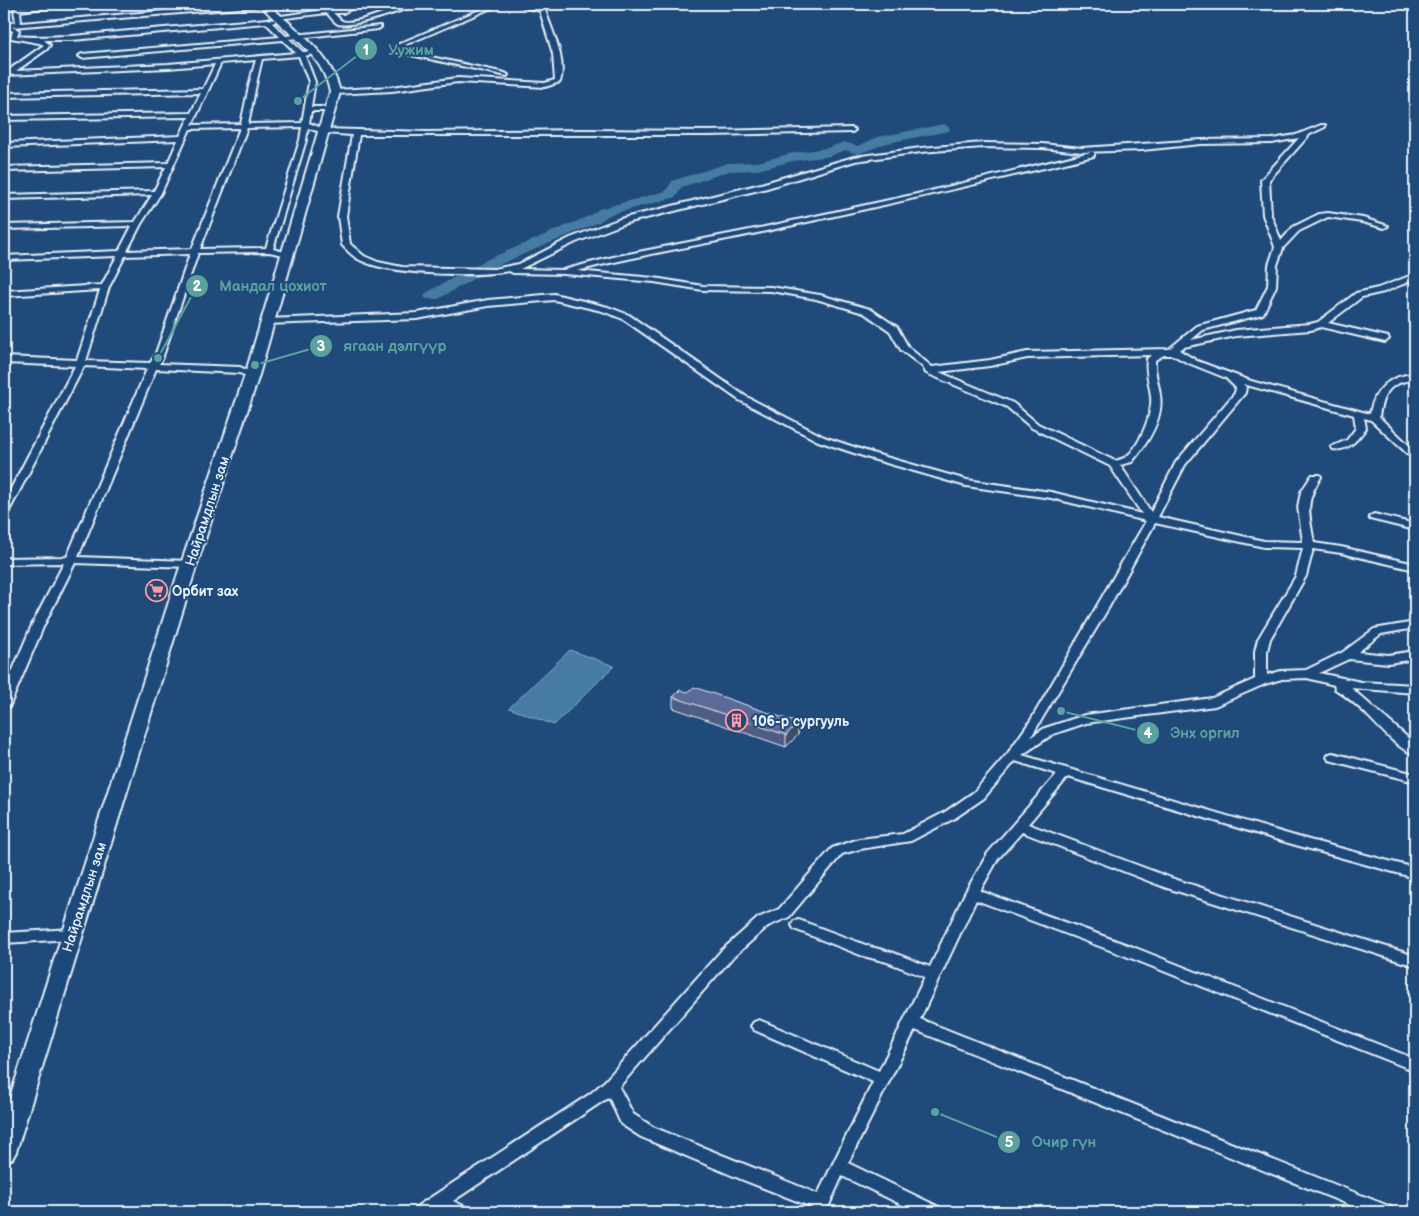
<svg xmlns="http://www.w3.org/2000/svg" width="1419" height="1216" font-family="'Balsamiq Sans',sans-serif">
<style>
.water{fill:#467ca2;stroke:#87abc4}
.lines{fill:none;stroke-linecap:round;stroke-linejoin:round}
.river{fill:#467ca2;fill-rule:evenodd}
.street-casing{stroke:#e8f1f8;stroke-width:4}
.secondary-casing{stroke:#e8f1f8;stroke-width:4}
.street{fill:#1f4a7a;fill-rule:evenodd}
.secondary{fill:#1f4a7a;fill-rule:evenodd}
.wall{fill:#4f5c84;stroke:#e8f1f8}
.shaded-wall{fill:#404b6b;stroke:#e8f1f8}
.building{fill:#5c6b99;stroke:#e8f1f8}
.labels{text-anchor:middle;stroke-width:4;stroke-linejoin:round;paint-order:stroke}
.street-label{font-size:14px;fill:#e8f1f8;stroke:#1f4a7a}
.poi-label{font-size:14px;font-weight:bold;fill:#e8f1f8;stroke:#1f4a7a;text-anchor:start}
.leader{fill:none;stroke:#5ba19e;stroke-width:2}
.callout-dot{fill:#5ba19e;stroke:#1f4a7a;stroke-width:2}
.mark-label{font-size:15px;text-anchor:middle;font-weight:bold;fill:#fff}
.callout-label{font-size:15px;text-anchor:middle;font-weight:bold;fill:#5ba19e;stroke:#1f4a7a;stroke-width:4;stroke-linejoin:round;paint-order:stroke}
</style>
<rect width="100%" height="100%" fill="#1f4a7a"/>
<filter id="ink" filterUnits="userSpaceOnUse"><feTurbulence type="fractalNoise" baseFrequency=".02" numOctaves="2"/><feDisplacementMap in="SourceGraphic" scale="10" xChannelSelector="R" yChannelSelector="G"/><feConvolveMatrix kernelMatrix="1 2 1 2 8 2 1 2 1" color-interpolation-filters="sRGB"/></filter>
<g filter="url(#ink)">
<!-- water -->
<path class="water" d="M570,650L614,666L554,725L509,708Z"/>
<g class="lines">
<!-- river -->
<path class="river" d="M944,124L950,128L949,131L887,143L858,154L845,150L830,156L793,161L758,170L729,171L682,187L676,197L609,215L599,222L496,266L438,299H426L424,296L426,293L486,260L589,216L599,209L666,191L672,181L728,163L758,162L793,153L827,148L844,142L858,146L878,137Z"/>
<defs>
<path id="street" d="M57,4H76L20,11L21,23L247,4H267L264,6L12,27L19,30L17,36C35,38 53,36 72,36L267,19L275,20V22L272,23L286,36L380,26L381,27L378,29L289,39L303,52L313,51L316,53L305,56L315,82L311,107H330L333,109L330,111H311L309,123L324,129L427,132L583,130L710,131L852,128L855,130L852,132L710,135H359L346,216L350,244L364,256L378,262L402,267L494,269L519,264L570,238L620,219L761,184L854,157L921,148L983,143L1042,144L1082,148L1201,140L1272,139L1296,135L1321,125H1325V127L1310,134L1269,180L1271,215L1281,241L1293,227L1319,214L1328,213L1363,218L1388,226L1384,228L1362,222L1328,217L1299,231L1283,248L1277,265L1276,286L1263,314L1203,330L1191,340L1236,330L1310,324L1318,322L1356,293L1378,288L1415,274V279L1384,292L1362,297L1328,323L1388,337L1389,339L1385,342L1321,327L1311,330L1236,336L1184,347L1179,350L1197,361L1251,381L1370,414C1374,389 1390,375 1415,374V380C1390,381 1382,394 1379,417L1415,451V459L1412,458L1371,420L1364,418L1366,428C1358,439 1348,452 1333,449L1331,447L1347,440L1356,428L1354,415L1243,384L1246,387L1245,393L1185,465L1158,517L1264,541L1303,542L1298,507L1301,492L1312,475H1320L1321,477C1304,503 1309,513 1314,543L1341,547L1415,564V570L1341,553L1313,549L1306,576L1270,639L1267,651V675L1281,671L1306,670L1343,652L1374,629L1415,622V628L1381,634L1358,652L1388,655L1415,651V659L1388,663L1349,659L1319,673L1361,682L1415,685V693L1351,688L1415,744V754C1397,750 1377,724 1363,711C1354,703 1345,695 1335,689L1334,685L1307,678L1282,679L1265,684L1215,706L1086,723L1053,734L1022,755L1298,837L1415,868V878L1292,844L1068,777L1028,824L1174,879L1415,956V966L1164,887L1022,832L998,859L980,891L1133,947L1415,1059V1071L1123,955L976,900L920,1019L1391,1207L1393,1212H1367L915,1030L848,1163L939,1207L941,1212H917L842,1176L826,1212H810L812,1207L743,1180L641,1137L621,1124L609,1097L453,1201L466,1207L468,1212H444L439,1210L436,1212H414L416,1207L590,1094L605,1081L721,951L758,918L779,909L832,848L859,839L903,834L945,812L974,792L1008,753L1031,720L1146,521L1051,498L966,486L869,458L818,441L739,400L623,319L602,311L554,300L488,306L417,319L264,324V320L267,319L417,313L488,300L554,294L608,307L629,315L745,396L824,437L875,454L967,480L1051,492L1142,514L1110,466L1032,428L1007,407L926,373L923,367L901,350L890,331L864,313L816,299L771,291L703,290L654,282L564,274L513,273L509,271C477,277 388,275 360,260C353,257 347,250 342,245L338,216L352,135L323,133L308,128L306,140L273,249L292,254L288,256L269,252L198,253L163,356L159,364L240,367L257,375L252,378L239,373L156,369L78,557L189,561L194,564L189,567L75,563L44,625L10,705L8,708L4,709V691L32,625L64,563L4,564V558L67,557L147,369L84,366L9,511L4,514V502L75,366L4,363V357L77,360L100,290L4,296V291L102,285L117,256L4,260V256L119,251L132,226L4,229V225L135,222L152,195L4,199V195L154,191L166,167L4,171V167L168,163L178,140L4,147V143L180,136L189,117L4,120V116L191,113L201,93L4,97V93L203,89L215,64L168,68L6,75V72L44,45L39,43L11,38L13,31L4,28V24L16,22L14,10L18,7ZM266,23L280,37L82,54L79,56L82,58L283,40L296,53L168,64L16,71L47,49L50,45L44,40H72ZM299,56L309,82L302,123L248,124C253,101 256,82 262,59ZM256,60C249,82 246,102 241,124L192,125L221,63ZM302,127L300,140L266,248L200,249L247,128ZM240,128L192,249L127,251L141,224L161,193L190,129ZM1299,138L1261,180L1263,215L1275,247L1269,265L1268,286L1256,310L1197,326L1169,349L1027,352L990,360L932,367L908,347L897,327L870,309L820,295L771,287L703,286L654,278L577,271C638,255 701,245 762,232C873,208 983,183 1094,156V152H1091L926,192L760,228L613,257L563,270L520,269L576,242L626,223L767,188L855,161L921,152L983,147L1042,148L1082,152L1142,150L1201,144L1272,143ZM190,254L155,356L150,363L86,361L109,287L125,256ZM1151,355L1147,359C1145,373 1150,384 1151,397C1153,413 1139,448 1126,457C1123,459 1118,460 1115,461L1038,424L1013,403L939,372L990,366L1027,358ZM1164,355H1173L1186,362L1226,378L1236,388L1235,393L1176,462L1151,512L1120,465L1132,462C1147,444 1164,419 1160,395C1159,385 1155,375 1155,365V360ZM1155,523L1264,547L1303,548L1296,576L1258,639L1255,651V679L1212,698L1085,715L1045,728L1031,737L1109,607ZM1015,761L1057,774L988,853L965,893L930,967L894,953L871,947L799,920L794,921L792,925L794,929L863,956L887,962L925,977L879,1071L764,1022L759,1020L754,1022L751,1026L754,1030L873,1082L818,1194L653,1127L633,1114L619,1087L731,959L768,926L789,917L842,854L860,849L911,841L955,818L984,798Z
M321,4H351L353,8L343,13H333C336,15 339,19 342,21C355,26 393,8 407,4H415C404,11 351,28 338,24C334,22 330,16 327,13L277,19L274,17L323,10ZM335,7H347L342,9H328Z
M494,4H501L407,44L399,50L505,73L508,75L507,76L393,51L394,47L403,42Z
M514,4H523L545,10C552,31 567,60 560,82L545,87L458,82L392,91L335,94L332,92L335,90L392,87L458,78L545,83L555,80L553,54L540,11Z
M1374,514L1415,524V530L1370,519L1369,517Z
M1333,753L1415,774V782L1329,760L1327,757L1329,754Z
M72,929L77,930L79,934L77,938L72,939L4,943V933Z"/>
<path id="secondary" d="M260,4H268C295,29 332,54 340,92L259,375L197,564L16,1152L12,1159L4,1162V1116L181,564L245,375L330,92C323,52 284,33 260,4Z"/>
</defs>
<!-- street casing -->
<use href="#street" class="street-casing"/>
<!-- secondary casing -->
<use href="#secondary" class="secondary-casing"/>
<!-- street -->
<use href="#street" class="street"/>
<!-- secondary -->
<use href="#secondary" class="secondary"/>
</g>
<!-- wall -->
<path class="wall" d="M673,697L798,723V735L786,747L673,708Z"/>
<!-- shaded-wall -->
<path class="shaded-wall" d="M798,723V735L786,747V735Z"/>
<!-- building -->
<path class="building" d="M694,687L798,723L786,735L673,697L680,690L688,692Z"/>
</g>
<!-- icons -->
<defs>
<symbol id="supermarket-ring" viewBox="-11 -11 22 22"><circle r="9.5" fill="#1f4a7a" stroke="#ff9aa2" stroke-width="1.5"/><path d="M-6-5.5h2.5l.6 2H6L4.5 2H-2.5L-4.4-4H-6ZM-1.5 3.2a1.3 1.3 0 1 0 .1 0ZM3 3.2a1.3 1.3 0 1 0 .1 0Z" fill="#ff9aa2"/></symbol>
<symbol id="building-ring" viewBox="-11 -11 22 22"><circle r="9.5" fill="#1f4a7a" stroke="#ff9aa2" stroke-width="1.5"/><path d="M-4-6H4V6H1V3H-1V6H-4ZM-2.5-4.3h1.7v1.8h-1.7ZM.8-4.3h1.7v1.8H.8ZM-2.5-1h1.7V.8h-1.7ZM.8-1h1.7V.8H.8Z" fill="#ff9aa2"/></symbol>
</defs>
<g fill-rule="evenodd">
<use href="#supermarket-ring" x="144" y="578" width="25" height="25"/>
<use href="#building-ring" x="724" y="708" width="25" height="25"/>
</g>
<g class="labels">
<!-- street labels -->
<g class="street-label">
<text transform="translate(207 511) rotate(-72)" y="5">Найрамдлын зам</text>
<text transform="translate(84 897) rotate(-72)" y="5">Найрамдлын зам</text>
</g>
<!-- poi labels -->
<g class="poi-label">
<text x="172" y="596">Орбит зах</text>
<text x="752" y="726">106-р сургууль</text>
</g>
</g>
<!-- callouts -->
<path class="leader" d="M298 101L366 49M158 358L197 286M255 365L321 346M1061 711L1148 733M935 1112L1009 1142"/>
<g class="callout-dot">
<circle cx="298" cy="101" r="5"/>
<circle cx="158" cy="358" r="5"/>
<circle cx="255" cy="365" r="5"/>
<circle cx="1061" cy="711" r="5"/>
<circle cx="935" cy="1112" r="5"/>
<circle cx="366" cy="49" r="12"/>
<circle cx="197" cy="286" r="12"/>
<circle cx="321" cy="346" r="12"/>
<circle cx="1148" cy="733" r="12"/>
<circle cx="1009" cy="1142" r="12"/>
</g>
<g class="mark-label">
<text x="366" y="55">1</text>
<text x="197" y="291">2</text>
<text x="321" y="351">3</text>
<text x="1148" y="738">4</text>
<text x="1009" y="1147">5</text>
</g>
<g class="callout-label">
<text x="411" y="55">Уужим</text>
<text x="273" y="291">Мандал цохиот</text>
<text x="395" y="351">ягаан дэлгүүр</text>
<text x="1205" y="738">Энх оргил</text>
<text x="1064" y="1147">Очир гүн</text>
</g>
<!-- margin -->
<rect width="1419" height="1216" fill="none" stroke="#1f4a7a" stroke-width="20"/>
<rect x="10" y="10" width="1399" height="1196" fill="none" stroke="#e8f1f8" stroke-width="2" filter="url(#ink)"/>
</svg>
